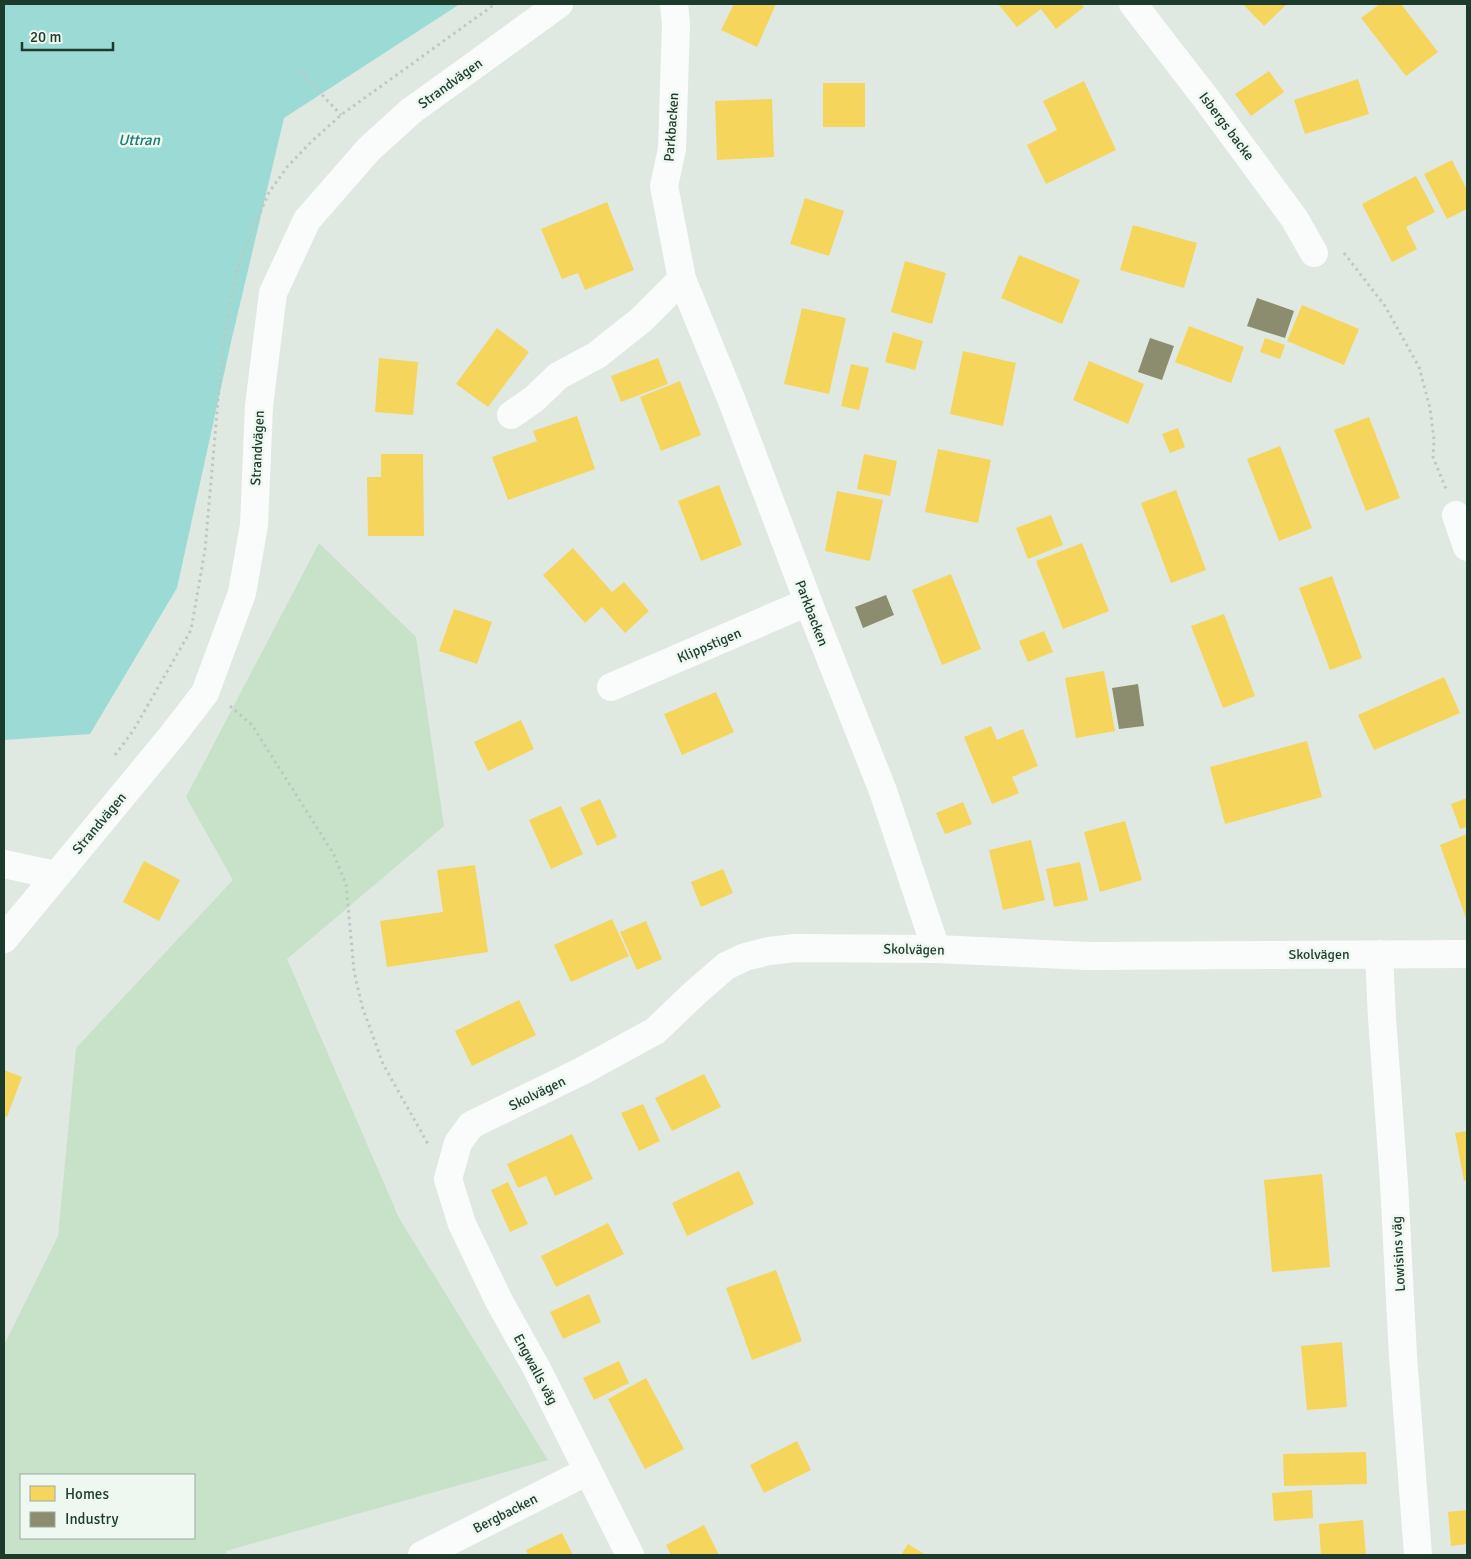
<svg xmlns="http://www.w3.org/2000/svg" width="1471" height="1559" font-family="Signika,sans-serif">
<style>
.green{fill:#c7e2c9;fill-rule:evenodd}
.water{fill:#9cdbd5}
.homes{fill:#f6d55c}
.industry{fill:#8c8c6e}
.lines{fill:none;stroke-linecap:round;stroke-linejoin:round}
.path{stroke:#bec8c3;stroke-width:3;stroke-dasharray:2.5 4;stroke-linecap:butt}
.street{stroke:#fafcfb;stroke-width:28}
.labels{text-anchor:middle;stroke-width:5;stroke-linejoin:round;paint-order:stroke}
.street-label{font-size:14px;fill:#1d3b2c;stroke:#eef7f0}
.water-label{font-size:15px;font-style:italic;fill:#137c75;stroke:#eef7f0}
</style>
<rect width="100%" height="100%" fill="#e0e8e2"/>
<!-- green -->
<path class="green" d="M319,543L416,637L444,826L287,959L399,1218L548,1460L226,1551L227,1555H4V1345L58,1236L76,1048L233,880L186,797ZM21,1475H194V1538H21Z"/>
<!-- water -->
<path class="water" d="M4,4H460L284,118L231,342L177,588L90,734L4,740Z"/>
<!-- homes -->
<path class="homes" d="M734,4H776L757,47L721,30Z
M998,4H1081L1084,7L1056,29L1041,9L1017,27Z
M1243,4H1287L1264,26Z
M1380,4H1401L1438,52L1406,76L1361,18Z
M1269,71L1284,92L1251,116L1235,94Z
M1358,79L1369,114L1305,134L1294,100Z
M1084,81L1116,150L1046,184L1027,145L1057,130L1043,101Z
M823,83H865V127H823Z
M772,99L774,157L717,160L715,101Z
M1452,160L1467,190V209L1447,219L1424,174Z
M1416,176L1435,212L1406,227L1417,249L1392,262L1362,204Z
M805,198L844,211L829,256L790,244Z
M607,202L634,270L585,290L578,273L562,279L541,229Z
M1133,225L1197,243L1184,288L1120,270Z
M1019,255L1080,280L1062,324L1001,298Z
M905,261L946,273L932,324L891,312Z
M1302,305L1359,329L1344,365L1287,341Z
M802,308L846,318L829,394L784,384Z
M1189,326L1244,347L1231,383L1175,362Z
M497,328L529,352L488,407L456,384Z
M893,332L923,341L915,370L885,362Z
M1265,338L1285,345L1280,359L1260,352Z
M963,351L1016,363L1003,426L950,414Z
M379,358L418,362L413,415L375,412Z
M658,358L668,384L621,402L611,376Z
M1089,361L1144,384L1128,424L1073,400Z
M851,364L869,368L859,410L841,406Z
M680,381L701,435L661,451L640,397Z
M577,416L595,469L508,500L492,457L537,441L533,431Z
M1369,417L1400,498L1366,511L1334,430Z
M1178,428L1185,447L1170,453L1162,434Z
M1280,446L1312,528L1279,541L1247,459Z
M938,449L991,460L978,523L925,512Z
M381,454H423L424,536H368L367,477H381Z
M864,454L897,461L890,496L857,489Z
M719,485L742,545L701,561L678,501Z
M1176,490L1206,570L1171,583L1141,503Z
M837,491L883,500L870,561L825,551Z
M1051,515L1063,545L1028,559L1016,528Z
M1082,543L1109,611L1063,629L1036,561Z
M573,548L612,592L624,582L649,611L625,633L602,607L585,623L543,575Z
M951,574L981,649L942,665L912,590Z
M1332,576L1362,658L1330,670L1299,588Z
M454,609L492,622L477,664L439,651Z
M1224,614L1255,696L1223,708L1191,626Z
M1044,631L1053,652L1028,662L1019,641Z
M1104,671L1115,731L1076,738L1065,678Z
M1444,677L1460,713L1374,750L1358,715Z
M716,692L734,732L682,755L664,714Z
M521,720L534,749L488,771L474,742Z
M991,726L997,740L1023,729L1038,766L1012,777L1019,793L992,804L964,737Z
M1307,741L1322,797L1225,824L1210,767Z
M1467,798V827L1460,829L1451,804Z
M600,799L617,837L597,846L580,808Z
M963,802L972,824L945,834L936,813Z
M561,806L583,854L551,869L529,820Z
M1125,821L1142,880L1100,892L1084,832Z
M1467,834V921L1440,845Z
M1031,840L1045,900L1003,910L989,850Z
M144,861L180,880L159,921L123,902Z
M1080,862L1088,900L1054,907L1046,869Z
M475,865L488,952L387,967L380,921L443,912L437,870Z
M723,869L733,893L701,907L691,882Z
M612,919L629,956L571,982L554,945Z
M646,921L662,959L637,970L620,932Z
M519,1000L536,1035L472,1066L455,1031Z
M4,1070L22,1077L7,1117L4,1116Z
M704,1074L721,1107L672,1131L655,1098Z
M643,1104L660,1141L639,1151L621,1113Z
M1467,1131V1180L1464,1181L1455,1133Z
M572,1134L593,1179L555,1196L546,1176L518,1188L507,1164Z
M739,1171L754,1204L687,1236L672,1203Z
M1322,1174L1330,1267L1272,1272L1264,1180Z
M508,1182L528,1224L510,1232L491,1190Z
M608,1223L624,1254L556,1287L541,1256Z
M776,1270L802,1341L752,1360L726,1288Z
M589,1294L601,1322L563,1339L550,1312Z
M1342,1342L1347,1407L1307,1410L1301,1346Z
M619,1361L629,1383L594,1400L583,1378Z
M646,1378L684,1449L645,1469L608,1399Z
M797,1441L811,1470L764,1493L750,1465Z
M1366,1452L1367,1484L1284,1486L1283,1454Z
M1312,1490L1313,1518L1274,1521L1272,1493Z
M1467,1510V1544L1451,1546L1448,1512Z
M1363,1520L1366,1555H1321L1319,1524Z
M704,1525L719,1555H671L666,1545Z
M562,1533L573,1555H528L526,1550Z
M908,1544L926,1555H901Z"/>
<!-- industry -->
<path class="industry" d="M1257,298L1294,311L1285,338L1247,326Z
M1150,338L1174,346L1162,380L1138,372Z
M886,595L894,615L863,628L855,607Z
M1138,684L1144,726L1119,729L1112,688Z"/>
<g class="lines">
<!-- path -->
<path class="path" d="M300,71L341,115
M1344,253L1385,306L1419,367L1430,408L1434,440L1433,457L1446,489
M230,706L252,725L333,853L346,884L354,971L362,1006L383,1064L428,1144
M115,755L133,731L191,630L205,550L222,355L229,308L239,263L268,194L287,167L312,141L341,115L495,4"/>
<!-- street -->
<path class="street" d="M674,4L676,24L672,149L664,186L682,279L732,401L814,617L883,791L936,949
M1133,4L1205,97L1294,218L1314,253
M511,415L534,399L558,376L597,355L641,320L682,279
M1456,515L1467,547
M611,687L808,602
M4,864L55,875
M4,939L171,737L205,693L242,593L254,525L259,406L273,293L307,220L369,149L411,111L559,4
M1379,954L1382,1018L1394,1183L1403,1356L1418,1555
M422,1555L588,1471
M630,1555L537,1369L499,1301L462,1224L448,1179L458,1143L471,1125L582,1071L655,1031L696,992L726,966L745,957L769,951L795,948L936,949L1088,956L1467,954"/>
</g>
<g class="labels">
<!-- street labels -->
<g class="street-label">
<text transform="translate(450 83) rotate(-36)" y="5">Strandvägen</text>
<text transform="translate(1227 126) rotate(53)" y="5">Isbergs backe</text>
<text transform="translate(671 127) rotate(-86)" y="5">Parkbacken</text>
<text transform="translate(257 448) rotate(-87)" y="5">Strandvägen</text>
<text transform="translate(812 613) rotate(69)" y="5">Parkbacken</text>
<text transform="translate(709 645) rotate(-23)" y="5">Klippstigen</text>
<text transform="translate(99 823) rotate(-50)" y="5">Strandvägen</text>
<text transform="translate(914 949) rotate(1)" y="5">Skolvägen</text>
<text x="1319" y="959">Skolvägen</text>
<text transform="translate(537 1093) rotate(-26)" y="5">Skolvägen</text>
<text transform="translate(1398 1254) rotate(-93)" y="5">Lowisins väg</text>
<text transform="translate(536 1369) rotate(62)" y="5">Engwalls väg</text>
<text transform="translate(505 1513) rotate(-27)" y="5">Bergbacken</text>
</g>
<!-- water labels -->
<g class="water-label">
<text x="139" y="145">Uttran</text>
</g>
</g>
<!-- border -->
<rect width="1471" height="1559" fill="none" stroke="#1d3b2c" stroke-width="10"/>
<!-- legend -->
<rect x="20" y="1474" width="175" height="65" fill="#eef7f0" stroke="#9aaca2"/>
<rect x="30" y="1486" width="25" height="15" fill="#f6d55c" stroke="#9aaca2"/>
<text x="65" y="1499" font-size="15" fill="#1d3b2c">Homes</text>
<rect x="30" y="1512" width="25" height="15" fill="#8c8c6e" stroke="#9aaca2"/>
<text x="65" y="1524" font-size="15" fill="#1d3b2c">Industry</text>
<!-- scale -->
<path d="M22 42v8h91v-8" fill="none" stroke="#1d3b2c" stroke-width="2.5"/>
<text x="30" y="42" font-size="15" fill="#1d3b2c" stroke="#eef7f0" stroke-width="4" paint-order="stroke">20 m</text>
</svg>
